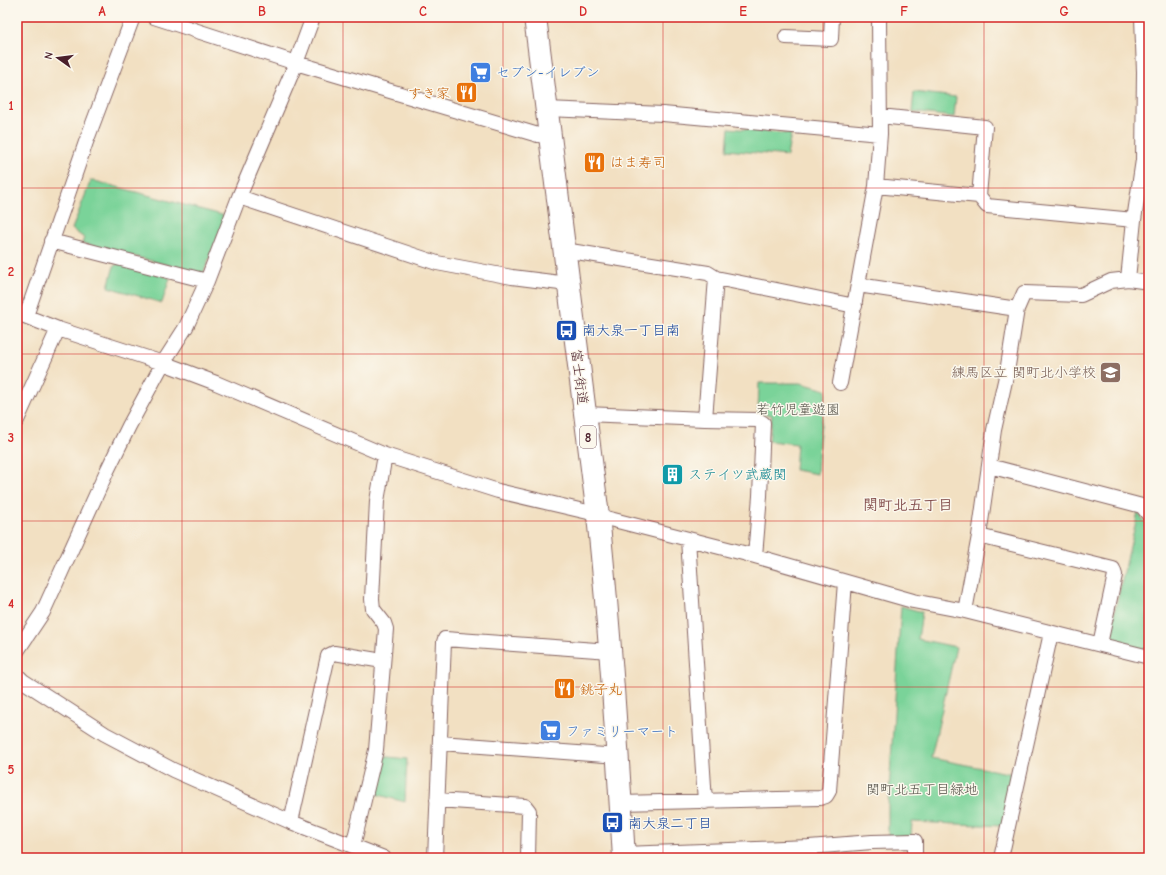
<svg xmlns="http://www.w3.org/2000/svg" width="1166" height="875" font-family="'Comic Neue','Klee One',sans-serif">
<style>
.green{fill:#7ad399;stroke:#627962}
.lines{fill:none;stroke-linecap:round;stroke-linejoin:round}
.street-casing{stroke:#856360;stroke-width:16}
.primary-casing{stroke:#856360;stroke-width:24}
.street{stroke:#fff;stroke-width:14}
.primary{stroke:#fff;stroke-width:22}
.grid{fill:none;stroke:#d62828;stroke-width:1;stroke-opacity:0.55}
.labels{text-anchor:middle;stroke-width:3;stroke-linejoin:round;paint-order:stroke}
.shield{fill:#fbf7ec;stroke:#7f6065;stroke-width:1}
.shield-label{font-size:13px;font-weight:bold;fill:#4a1f2b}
.shop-label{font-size:14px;fill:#366cbe;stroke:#fbf7ec;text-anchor:start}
.food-label{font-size:14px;fill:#c56008;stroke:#fbf7ec;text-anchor:start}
.transit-label{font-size:14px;fill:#164399;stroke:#fbf7ec;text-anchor:start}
.education-label{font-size:14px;fill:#785e54;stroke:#fbf7ec;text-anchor:end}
.street-label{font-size:14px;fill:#4a1f2b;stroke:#fbf7ec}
.park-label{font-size:14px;fill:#58554c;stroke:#fbf7ec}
.culture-label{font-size:14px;fill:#0d838f;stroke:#fbf7ec;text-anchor:start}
.neighbourhood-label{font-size:15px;font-weight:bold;fill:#85504f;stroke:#fbf7ec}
.neatline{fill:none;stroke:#d62828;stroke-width:1.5}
.grid-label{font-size:13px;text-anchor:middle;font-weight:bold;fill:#d62828}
</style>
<rect width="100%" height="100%" fill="#fbf7ec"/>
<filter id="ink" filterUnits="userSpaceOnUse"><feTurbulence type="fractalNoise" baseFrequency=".025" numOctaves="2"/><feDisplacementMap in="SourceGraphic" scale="8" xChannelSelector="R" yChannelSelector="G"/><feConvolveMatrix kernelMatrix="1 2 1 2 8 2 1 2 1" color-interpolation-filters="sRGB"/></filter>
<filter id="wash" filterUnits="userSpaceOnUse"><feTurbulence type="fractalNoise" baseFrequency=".012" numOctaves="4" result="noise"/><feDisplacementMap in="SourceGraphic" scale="16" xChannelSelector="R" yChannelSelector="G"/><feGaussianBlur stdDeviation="0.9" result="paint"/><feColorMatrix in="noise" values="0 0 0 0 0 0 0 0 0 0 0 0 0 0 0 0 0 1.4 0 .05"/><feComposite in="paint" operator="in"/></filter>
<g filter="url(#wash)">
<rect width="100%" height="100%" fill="#f2e0c2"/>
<!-- green -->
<path class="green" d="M914,92L956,97L954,117L912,112Z
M729,128L791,134L787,156L727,150Z
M91,180L226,216L203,274L82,243L84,238L72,229Z
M120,263L170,278L162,303L108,287L114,266Z
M759,383H801L826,390L819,440L817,474L795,470L797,444L769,441L772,415L758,414Z
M1138,513L1146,523L1149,524V651L1112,642L1109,635Z
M901,606L922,612L918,639L956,647L931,758L1013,774L1003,826L912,822L911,836L888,837V806Z
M379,756L407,759L405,802L372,793Z"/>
</g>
<g filter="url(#ink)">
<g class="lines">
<defs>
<path id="street" d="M154,17L296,63L538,135L549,136
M786,37L831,39L832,17
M547,109L663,114L880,134
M876,186L979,196L985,127L880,116
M979,196L987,206L1134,220
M239,197L437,263L512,277L568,284
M51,241L207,281
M564,250L708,273L716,278L855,306
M716,278L705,419L758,420L763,423L760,496L755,556
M1128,279L1134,220L1143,160L1144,72L1142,17
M858,285L1017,309
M17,313L58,329L163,363L216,383L385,455L498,491L588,512L598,516L755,556L913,601L965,611L1149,657
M26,316L86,142L133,17
M840,383L876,186L880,134L879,17
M585,414L705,419
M17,420L58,329
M989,466L1142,506L1149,515
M979,536L1113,569L1115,575L1100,644
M688,539L705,802
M965,611L979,536L994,430L1007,372L1017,309L1024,293L1081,295L1111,281L1128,279L1149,282
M17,651L43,612L106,473L129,426L163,363L186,327L207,281L239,197L296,63L313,17
M17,675L23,681L105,734L173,770L291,822L384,858
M440,743L618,756
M437,800L525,806L529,811L528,858
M621,803L820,798L826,796L829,791L845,582
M291,822L328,656L334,653L383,661
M353,846L376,750L386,629L384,623L373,609L372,599L377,501L385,455
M809,847L872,842L915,841V858
M624,854L809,847L811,858
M435,858L444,642L445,639L610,651
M1001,858L1051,633"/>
<path id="primary" d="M535,17L598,516C610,630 617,744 624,858"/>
</defs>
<!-- street casing -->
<use href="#street" class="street-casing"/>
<!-- primary casing -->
<use href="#primary" class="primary-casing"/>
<!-- street -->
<use href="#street" class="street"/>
<!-- primary -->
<use href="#primary" class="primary"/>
</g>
</g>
<!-- grid -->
<path class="grid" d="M182,17V858M343,17V858M503,17V858M663,17V858M823,17V858M984,17V858M17,188H1149M17,354H1149M17,521H1149M17,687H1149"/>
<!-- icons -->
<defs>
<symbol id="supermarket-square" viewBox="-11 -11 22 22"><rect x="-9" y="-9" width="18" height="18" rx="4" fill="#3f7fe0" stroke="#fbf7ec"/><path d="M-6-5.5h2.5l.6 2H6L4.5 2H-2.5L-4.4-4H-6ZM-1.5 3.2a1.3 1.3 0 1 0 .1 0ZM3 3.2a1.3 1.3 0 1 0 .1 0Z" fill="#fff"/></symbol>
<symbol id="restaurant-square" viewBox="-11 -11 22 22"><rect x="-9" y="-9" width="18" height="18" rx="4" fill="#e8710a" stroke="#fbf7ec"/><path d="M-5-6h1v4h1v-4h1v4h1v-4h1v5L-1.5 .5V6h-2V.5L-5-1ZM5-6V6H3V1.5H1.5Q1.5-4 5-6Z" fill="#fff"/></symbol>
<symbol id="bus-square" viewBox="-11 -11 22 22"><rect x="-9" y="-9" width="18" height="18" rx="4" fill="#1a4fb4" stroke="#fbf7ec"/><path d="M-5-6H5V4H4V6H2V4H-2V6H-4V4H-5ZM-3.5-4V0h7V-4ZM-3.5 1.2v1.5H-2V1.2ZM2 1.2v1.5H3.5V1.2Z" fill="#fff"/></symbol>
<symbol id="school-square" viewBox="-11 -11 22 22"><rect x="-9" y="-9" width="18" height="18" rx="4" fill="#8d6e63" stroke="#fbf7ec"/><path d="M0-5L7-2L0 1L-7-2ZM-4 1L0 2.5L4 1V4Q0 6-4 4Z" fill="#fff"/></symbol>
<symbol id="building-square" viewBox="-11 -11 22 22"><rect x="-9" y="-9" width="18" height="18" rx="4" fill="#0f9aa8" stroke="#fbf7ec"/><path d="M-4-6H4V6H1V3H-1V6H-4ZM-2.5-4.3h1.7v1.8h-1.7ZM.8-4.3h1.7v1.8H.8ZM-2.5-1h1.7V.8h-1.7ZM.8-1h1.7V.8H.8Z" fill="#fff"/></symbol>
</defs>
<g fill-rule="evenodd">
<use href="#supermarket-square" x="468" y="60" width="25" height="25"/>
<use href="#restaurant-square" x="454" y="80" width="25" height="25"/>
<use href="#restaurant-square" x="582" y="150" width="25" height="25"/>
<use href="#bus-square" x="554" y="318" width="25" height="25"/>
<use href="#school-square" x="1098" y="360" width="25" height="25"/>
<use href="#building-square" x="660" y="462" width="25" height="25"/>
<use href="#restaurant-square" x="552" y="676" width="25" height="25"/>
<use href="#supermarket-square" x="538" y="718" width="25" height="25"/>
<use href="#bus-square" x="600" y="810" width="25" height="25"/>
</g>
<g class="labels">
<!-- shield labels -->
<rect class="shield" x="580" y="426" width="16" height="22" rx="3"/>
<g class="shield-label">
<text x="588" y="442">8</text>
</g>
<!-- shop labels -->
<g class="shop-label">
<text x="496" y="77">セブン-イレブン</text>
<text x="566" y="736">ファミリーマート</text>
</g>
<!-- food labels -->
<g class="food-label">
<text x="450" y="98" text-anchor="end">すき家</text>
<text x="610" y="167">はま寿司</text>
<text x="580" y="694">銚子丸</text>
</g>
<!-- transit labels -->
<g class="transit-label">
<text x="582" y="335">南大泉一丁目南</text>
<text x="628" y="828">南大泉二丁目</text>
</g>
<!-- education labels -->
<g class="education-label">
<text x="1096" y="377">練馬区立 関町北小学校</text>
</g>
<!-- street labels -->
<g class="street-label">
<text transform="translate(580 377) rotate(83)" y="5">富士街道</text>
</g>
<!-- park labels -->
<g class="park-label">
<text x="798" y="414">若竹児童遊園</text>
<text x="922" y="794">関町北五丁目緑地</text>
</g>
<!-- culture labels -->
<g class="culture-label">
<text x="688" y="479">ステイツ武蔵関</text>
</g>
<!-- neighbourhood labels -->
<g class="neighbourhood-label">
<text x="908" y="510">関町北五丁目</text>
</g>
</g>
<!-- margin -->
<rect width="1166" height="875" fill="none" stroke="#fbf7ec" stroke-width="44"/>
<!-- north arrow -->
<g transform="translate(58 58) rotate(284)" stroke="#fbf7ec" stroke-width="3" paint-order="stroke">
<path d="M0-3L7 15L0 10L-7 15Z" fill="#4a1f2b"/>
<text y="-6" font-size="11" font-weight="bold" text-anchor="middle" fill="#4a1f2b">N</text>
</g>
<rect x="22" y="22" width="1122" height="831" class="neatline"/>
<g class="grid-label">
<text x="102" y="16">A</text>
<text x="262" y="16">B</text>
<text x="423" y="16">C</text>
<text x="583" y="16">D</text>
<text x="743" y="16">E</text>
<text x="904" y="16">F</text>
<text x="1064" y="16">G</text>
<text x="11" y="110">1</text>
<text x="11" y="276">2</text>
<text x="11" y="442">3</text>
<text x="11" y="608">4</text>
<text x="11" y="774">5</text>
</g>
</svg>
